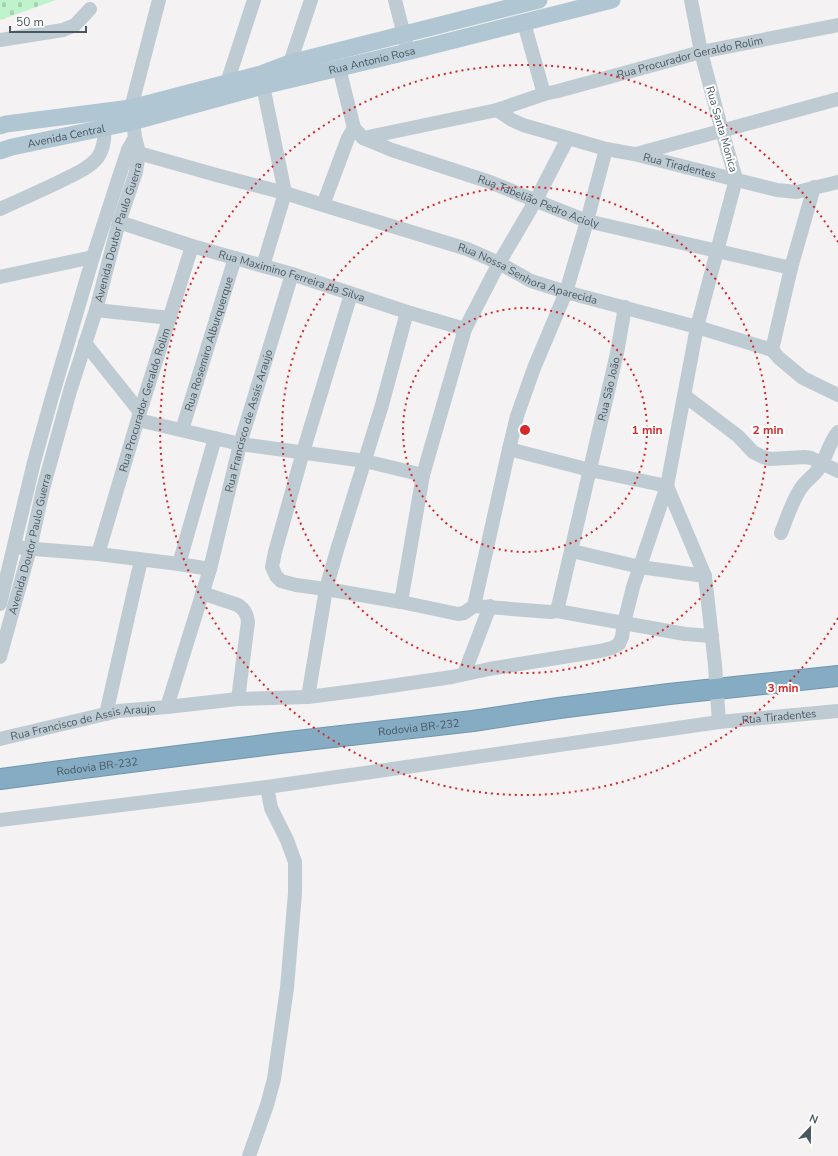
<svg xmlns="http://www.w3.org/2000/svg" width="838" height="1156" font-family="'Nunito Sans',sans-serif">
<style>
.cemetery{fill:url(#cemetery-stones)}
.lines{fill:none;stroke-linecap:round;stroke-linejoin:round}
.highway-casing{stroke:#7197af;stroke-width:22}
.minor{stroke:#bfcbd2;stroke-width:14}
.major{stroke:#b0c6d2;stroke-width:17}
.highway{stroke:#86acc3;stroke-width:20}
.ring{fill:none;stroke:#d62828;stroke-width:2;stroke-dasharray:2 4}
.labels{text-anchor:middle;stroke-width:4;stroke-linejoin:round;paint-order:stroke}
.street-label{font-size:11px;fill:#485861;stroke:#fff}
.centre{fill:#d62828;stroke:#fff;stroke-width:2}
.ring-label{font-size:12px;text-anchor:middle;font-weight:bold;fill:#d62828;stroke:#fff;stroke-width:4;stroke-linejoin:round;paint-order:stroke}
</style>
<defs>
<pattern id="cemetery-stones" width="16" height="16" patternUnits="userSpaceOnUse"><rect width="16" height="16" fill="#bff3cc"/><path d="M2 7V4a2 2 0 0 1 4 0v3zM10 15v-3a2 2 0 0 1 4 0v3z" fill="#a6d2b2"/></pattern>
</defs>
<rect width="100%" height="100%" fill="#f4f2f2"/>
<!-- cemetery -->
<path class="cemetery" d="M0,0H56L0,20Z"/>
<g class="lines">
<defs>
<g id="highway">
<path id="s13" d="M0,779L91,767L280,743L473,721L559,708L669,694L838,676"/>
</g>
</defs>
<!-- highway casing -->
<use href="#highway" class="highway-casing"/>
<!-- minor -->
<g class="minor">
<path d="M395,0L406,43"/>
<path d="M524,23L544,94"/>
<path d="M0,40L63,30L75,25L90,9"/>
<path d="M290,63L311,0"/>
<path id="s1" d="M339,68L354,128L363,138L392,150L490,182L549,206L587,221L791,268"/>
<path d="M261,76L285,193L263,266"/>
<path d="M227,83L254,0"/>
<path id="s2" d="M497,110L512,120L523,125L606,149L634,154L777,190L797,192L838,182"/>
<path id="s3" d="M363,138L497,110L544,94L558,91L701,52L838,25"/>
<path d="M568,138L536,200L499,263L465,329L423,475L401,602L458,614L464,613L474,606L550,612L557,611L685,634L712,636"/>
<path id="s4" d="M128,150L220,176L285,193L323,205L467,249L499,263L531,281L566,292L697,327L772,350"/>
<path d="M636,154L838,99"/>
<path d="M323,205L348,138L354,128"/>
<path d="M0,209C20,200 40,191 59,182C72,175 89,169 98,157C104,148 105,137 104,127"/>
<path id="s5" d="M119,222L192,246L292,274L407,312L465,329"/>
<path d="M0,277L93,257"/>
<path d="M351,294L303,452L275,552L272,567L276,576L281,581L296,585L326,589L401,602"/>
<path d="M96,310L170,318"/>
<path d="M85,343L140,412"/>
<path d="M772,350L791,268L814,187"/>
<path d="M772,350L779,358L803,378L838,395"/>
<path d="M685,396L738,436L753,452L763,457L770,459L805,457L811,458L838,471"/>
<path d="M138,420L240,444L365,461L423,475"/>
<path id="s6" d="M182,430L235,258"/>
<path d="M509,449L590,470L667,486"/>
<path d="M667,486L705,576L715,665L719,722"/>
<path d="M781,533C787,518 792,501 801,488C807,479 816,475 821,465C828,453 829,443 838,432"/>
<path d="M22,548L98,554L179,564L210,569"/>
<path d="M572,551L640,567L705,576"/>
<path id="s7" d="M98,554L140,412L192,246"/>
<path d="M179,564L215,438"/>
<path d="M202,593L238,605C245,610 247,614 248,622L238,699"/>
<path d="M0,604L34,462L52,397L93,257L118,180L128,150L133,141"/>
<path d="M474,606L509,449L517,416L534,368L566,292L587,221L606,149"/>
<path id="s8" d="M557,611L617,353L625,307"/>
<path id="s9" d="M0,657L30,549L43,489L70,391L96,310L119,222L136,172L139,153L135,137L131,108L159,0"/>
<path d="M464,674L490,606"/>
<path d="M308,697L326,589L337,550L382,405L407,312"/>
<path d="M167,707L238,699L308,697L370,689L452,677L489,669L600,651L612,648L619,644L622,637L624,623L633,587L667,486L697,327L736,179L722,131L701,52L691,0"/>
<path d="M106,714L141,560"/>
<path id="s10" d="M0,739L118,711L167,707L210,569L240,444L292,274"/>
<path id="s11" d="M0,820L267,787L719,722L838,711"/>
<path d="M249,1156L267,1105L274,1079L287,988L295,893V862L287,840L271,808L267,787"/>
</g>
<!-- major -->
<g class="major">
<path d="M0,126L6,124L131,108L261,74L290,63L539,0"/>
<path id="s12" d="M0,151L12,147L132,122L263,86L407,52L612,0"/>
</g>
<!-- highway -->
<use href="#highway" class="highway"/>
</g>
<!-- distance rings -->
<g class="ring">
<circle cx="525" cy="430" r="122"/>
<circle cx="525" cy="430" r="243"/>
<path d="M838 618A365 365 0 1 1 838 242"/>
</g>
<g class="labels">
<!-- street labels -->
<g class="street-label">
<text dy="4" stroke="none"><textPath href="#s3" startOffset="337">Rua Procurador Geraldo Rolim</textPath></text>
<text dy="4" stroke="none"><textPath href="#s12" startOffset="383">Rua Antonio Rosa</textPath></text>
<text transform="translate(722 129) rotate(74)" y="4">Rua Santa Monica</text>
<text dy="4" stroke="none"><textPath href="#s12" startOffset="68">Avenida Central</textPath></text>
<text dy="4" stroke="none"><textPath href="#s2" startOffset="192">Rua Tiradentes</textPath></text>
<text dy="4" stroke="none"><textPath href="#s1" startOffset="262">Rua Tabelião Pedro Acioly</textPath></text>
<text dy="4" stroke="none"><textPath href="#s9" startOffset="441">Avenida Doutor Paulo Guerra</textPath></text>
<text dy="4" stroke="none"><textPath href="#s4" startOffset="419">Rua Nossa Senhora Aparecida</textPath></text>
<text dy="4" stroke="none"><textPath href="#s5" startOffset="181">Rua Maximino Ferreira da Silva</textPath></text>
<text dy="4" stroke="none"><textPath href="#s6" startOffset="90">Rua Rosemiro Alburquerque</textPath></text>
<text dy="4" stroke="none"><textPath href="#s8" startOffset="228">Rua São João</textPath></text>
<text dy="4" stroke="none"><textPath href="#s7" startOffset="161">Rua Procurador Geraldo Rolim</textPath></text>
<text dy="4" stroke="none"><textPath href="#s10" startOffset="468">Rua Francisco de Assis Araujo</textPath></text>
<text dy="4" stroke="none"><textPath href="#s9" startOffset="117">Avenida Doutor Paulo Guerra</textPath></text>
<text dy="4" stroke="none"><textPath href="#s11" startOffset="786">Rua Tiradentes</textPath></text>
<text dy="4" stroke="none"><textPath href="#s10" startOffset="85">Rua Francisco de Assis Araujo</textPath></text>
<text dy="4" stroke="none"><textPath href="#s13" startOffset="422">Rodovia BR-232</textPath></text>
<text dy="4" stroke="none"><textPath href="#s13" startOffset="98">Rodovia BR-232</textPath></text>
</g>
</g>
<circle cx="525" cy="430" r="6" class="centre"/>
<g class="ring-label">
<text x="647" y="434">1 min</text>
<text x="768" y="434">2 min</text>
<text x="783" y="692">3 min</text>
</g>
<!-- north arrow -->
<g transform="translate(810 1128) rotate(22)" stroke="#ffffff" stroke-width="3" paint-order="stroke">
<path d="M0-3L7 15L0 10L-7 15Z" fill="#485861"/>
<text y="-6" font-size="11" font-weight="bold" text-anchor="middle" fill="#485861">N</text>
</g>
<!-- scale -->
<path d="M10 26v6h76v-6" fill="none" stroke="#485861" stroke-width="2"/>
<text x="16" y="26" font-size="12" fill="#485861" stroke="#ffffff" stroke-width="3" paint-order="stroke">50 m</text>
</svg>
